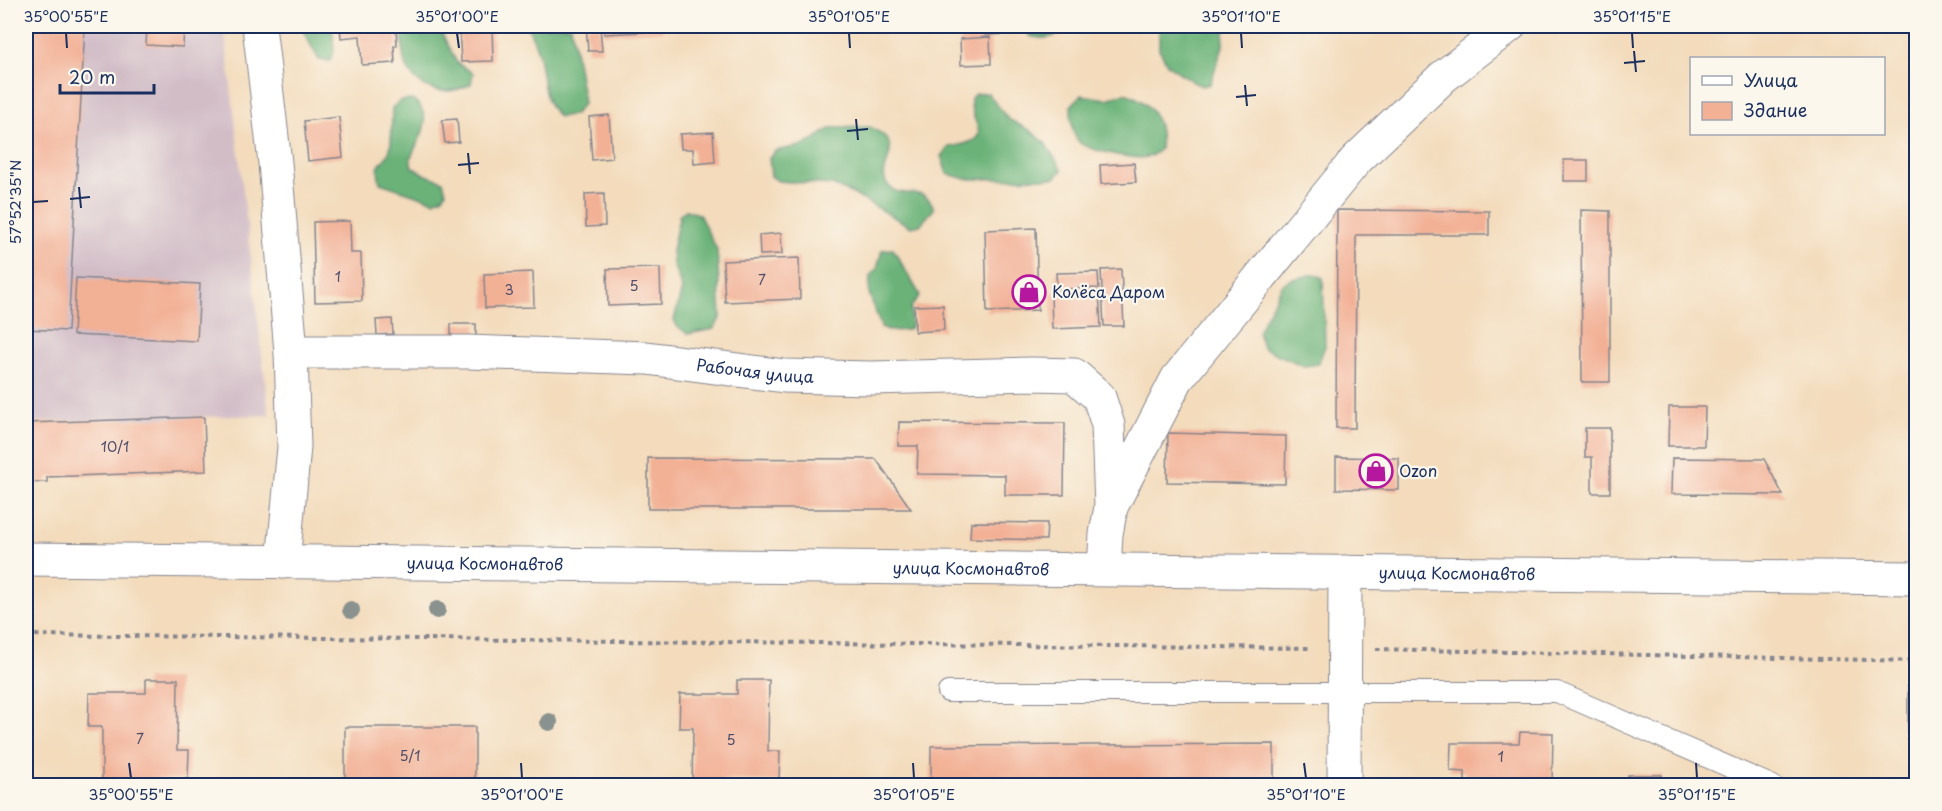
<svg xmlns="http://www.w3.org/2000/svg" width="1942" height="811" font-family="'Playpen Sans',sans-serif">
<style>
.industrial{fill:#d2bdc7}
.forest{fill:#6ab278;stroke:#42706b;stroke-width:1.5}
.building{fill:#f2b095}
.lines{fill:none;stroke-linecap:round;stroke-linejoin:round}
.lane-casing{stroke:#87858d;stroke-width:22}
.street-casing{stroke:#87858d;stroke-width:35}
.secondary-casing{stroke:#87858d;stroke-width:35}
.path{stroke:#87858d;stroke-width:4;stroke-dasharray:4.5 4.5;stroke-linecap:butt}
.lane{stroke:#fff;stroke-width:20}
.street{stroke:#fff;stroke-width:33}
.secondary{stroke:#fff;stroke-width:33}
.tree{fill:#8a928f}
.ticks{fill:none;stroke:#1b2f5e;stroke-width:2}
.labels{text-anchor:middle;stroke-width:4.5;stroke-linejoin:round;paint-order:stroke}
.number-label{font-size:14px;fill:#514f6c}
.poi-label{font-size:16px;fill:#1b2f5e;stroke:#fbf7ec;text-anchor:start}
.street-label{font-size:16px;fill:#1b2f5e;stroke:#fbf7ec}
.neatline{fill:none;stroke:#1b2f5e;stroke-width:2}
.ticks-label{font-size:15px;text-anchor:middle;fill:#1b2f5e}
</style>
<rect width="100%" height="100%" fill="#fbf7ec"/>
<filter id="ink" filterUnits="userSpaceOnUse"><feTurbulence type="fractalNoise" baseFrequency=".0167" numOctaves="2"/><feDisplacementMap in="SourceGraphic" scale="12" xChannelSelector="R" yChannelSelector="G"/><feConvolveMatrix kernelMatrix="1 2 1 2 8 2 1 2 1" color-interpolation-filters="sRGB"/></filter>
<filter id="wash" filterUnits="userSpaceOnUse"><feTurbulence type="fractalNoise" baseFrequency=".008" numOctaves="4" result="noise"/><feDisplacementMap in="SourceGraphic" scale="24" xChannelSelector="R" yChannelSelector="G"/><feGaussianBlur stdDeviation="1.35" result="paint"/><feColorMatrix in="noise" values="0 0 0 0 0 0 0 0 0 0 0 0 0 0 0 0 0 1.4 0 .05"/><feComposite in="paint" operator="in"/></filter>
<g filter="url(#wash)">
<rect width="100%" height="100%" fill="#f3dbbc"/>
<!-- industrial -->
<path class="industrial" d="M26,26H224L269,415L26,422Z"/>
<!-- forest -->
<path class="forest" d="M297,26H332L334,51L330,61L319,60L302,29Z
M403,26H438L457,63L473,73L471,84C445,98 417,91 405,63C401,53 403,36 403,26Z
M527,26H571L583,97V104L574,115L559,117C541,103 544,73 538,53C536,44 531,34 527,26Z
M1027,26H1066L1067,28C1054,39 1045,40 1029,36Z
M1159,26H1225L1223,46L1210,84L1202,86L1195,83L1168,65L1159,49Z
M988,93L1008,119L1031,131L1045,143L1062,170L1055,178L966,179L947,174L941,156L949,147C1001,139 968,126 971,98L975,94Z
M1125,93C1152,102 1163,122 1160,149C1157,152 1152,156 1148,157C1135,160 1089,151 1079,142C1071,134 1071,117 1071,106L1081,95L1107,99Z
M412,100C417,102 419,104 422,110C434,132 402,156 413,167C419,174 435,178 443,181L446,192L443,197L434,201L380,183C375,159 381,169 389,152C393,143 391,118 392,108L400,101Z
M870,127C912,146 873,167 888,185C901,202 925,182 934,209L920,225L911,227L853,194L832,185L778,181L771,176L769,158L775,151L805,145L831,128Z
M686,210L699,214L717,250L721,317L714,329L688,334L677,326L674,320L682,289L673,264L672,250L680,214Z
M893,249L920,295L911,307V327L907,330L891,331L881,327L869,293L870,276L877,269L882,250Z
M1315,274L1323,278L1325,346L1318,364L1304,366L1263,348L1258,332L1282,285L1289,280Z"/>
<g id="blocks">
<!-- building -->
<path class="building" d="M26,26H85L68,331L26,329Z
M147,26H184L183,47L146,45Z
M340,26H396L397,46H394L395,63L362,65L360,36L341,38Z
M459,26H492L493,61L461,62Z
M586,26H600L602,51H588Z
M603,26H663L664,31L604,34Z
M985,26H1011L1012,34L985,35Z
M990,37L991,64L961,65L960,39Z
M609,115L612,158L592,160L589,117Z
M339,117L343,157L308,161L304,121Z
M457,119L459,142L445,143L442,120Z
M713,132L715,162L694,164L693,149H681L680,134Z
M1564,160H1588V181H1564Z
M1134,163L1136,182L1101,184L1100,165Z
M604,193L605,226L586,227L585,194Z
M1337,210L1489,211V235H1356L1355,428H1336Z
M1581,210L1610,211V382H1582Z
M350,221L351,253H361L362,301L315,302L313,222Z
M1036,228L1038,310L987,312L985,230Z
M781,233L782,254L760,255L759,235Z
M799,258L800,299L725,302L723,261Z
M660,268L661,304L608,306L607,269Z
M1121,269L1124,326H1104L1101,270Z
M533,272L534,307L485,308L484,274Z
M1098,272L1099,288L1057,289L1056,273Z
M76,278L200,284L197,341L73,335Z
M1099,291L1101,327L1052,329L1051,293Z
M943,305L944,330L915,332L914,306Z
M392,319L393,334L377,335L376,320Z
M451,324H476V339H451Z
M1669,407H1705L1704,446H1668Z
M204,417L206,471L47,477V482L26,483V423Z
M899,422L1065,423L1064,495H1005V475L917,474L918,446H898Z
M1585,428H1610V493H1592V457H1585Z
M1168,433L1286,436L1285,484L1167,482Z
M1336,457L1399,458V490L1336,489Z
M648,458L876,459L911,509H648Z
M1672,458L1764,459L1783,495L1671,494Z
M971,522L1047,523L1046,540L970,538Z
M1908,674H1916V740H1908Z
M146,679H178L177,750H189L188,779H132V786H102V727H88L89,693H146Z
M737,680H769L768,751H780L779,781L723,780V786H692L693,728H679L680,694H737Z
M345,727H475V786H345Z
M1520,732L1553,733L1552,786H1465V772L1450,771L1451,743H1519Z
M1274,744V786H931V746Z
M1628,775H1662V786H1627Z"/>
</g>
</g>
<g filter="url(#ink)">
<use href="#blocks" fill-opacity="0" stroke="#87858d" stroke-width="1.5"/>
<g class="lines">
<defs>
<path id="lane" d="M948,692H1557L1773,786"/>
<g id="street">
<path d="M259,26L275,163L291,352L294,447L283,562"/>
<path id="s1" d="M291,352H468L647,358L784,376L871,378L1032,374L1074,375L1099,397L1108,425L1111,507"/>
<path d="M1104,569L1106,534L1111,507L1177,379L1356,160L1443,77L1509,26"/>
<path d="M1344,786L1345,572"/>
</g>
<g id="secondary">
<path id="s2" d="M26,559L1916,578"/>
</g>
</defs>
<!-- lane casing -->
<use href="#lane" class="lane-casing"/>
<!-- street casing -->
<use href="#street" class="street-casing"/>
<!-- secondary casing -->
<use href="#secondary" class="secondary-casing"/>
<!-- path -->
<path class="path" d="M26,635L1312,648
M1376,649L1916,661"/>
<!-- lane -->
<use href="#lane" class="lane"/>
<!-- street -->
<use href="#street" class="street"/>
<!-- secondary -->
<use href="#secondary" class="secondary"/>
</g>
<!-- trees -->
<g class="tree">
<circle cx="351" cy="610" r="9"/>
<circle cx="437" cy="610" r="9"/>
<circle cx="549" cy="722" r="9"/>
</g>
</g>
<!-- ticks -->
<path class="ticks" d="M66,33L67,48M457,33L459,48M849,33L850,48M1241,33L1242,48M1632,33L1633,48M1634,51L1636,72M1624,63L1645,61M1245,85L1247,106M1236,97L1256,95M856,119L858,140M847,131L868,129M468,153L470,174M458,165L479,163M79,187L81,208M70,199L90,197M33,202L48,201M129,763L131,778M521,763L522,778M913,763L914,778M1304,763L1306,778M1696,763L1697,778"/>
<!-- icons -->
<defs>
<symbol id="shop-ring" viewBox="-11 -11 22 22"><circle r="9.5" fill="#fbf7ec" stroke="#b5179e" stroke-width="1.5"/><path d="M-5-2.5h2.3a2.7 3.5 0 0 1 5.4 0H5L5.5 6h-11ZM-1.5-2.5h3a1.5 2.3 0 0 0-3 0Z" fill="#b5179e"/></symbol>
</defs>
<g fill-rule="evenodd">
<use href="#shop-ring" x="1010" y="273" width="38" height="38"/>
<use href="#shop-ring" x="1357" y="452" width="38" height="38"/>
</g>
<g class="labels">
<!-- number labels -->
<g class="number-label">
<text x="338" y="282">1</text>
<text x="762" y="285">7</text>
<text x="634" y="291">5</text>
<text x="509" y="295">3</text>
<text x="115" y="452">10/1</text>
<text x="140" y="744">7</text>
<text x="731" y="745">5</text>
<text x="410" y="761">5/1</text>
<text x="1501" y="762">1</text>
</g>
<!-- poi labels -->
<g class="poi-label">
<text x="1052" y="298">Колёса Даром</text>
<text x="1399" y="477">Ozon</text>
</g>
<!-- street labels -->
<g class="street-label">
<text dy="6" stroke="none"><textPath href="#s1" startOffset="465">Рабочая улица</textPath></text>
<text dy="6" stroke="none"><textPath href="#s2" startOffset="459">улица Космонавтов</textPath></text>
<text dy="6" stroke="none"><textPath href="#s2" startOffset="945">улица Космонавтов</textPath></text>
<text dy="6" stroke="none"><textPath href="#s2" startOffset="1431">улица Космонавтов</textPath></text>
</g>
</g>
<!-- margin -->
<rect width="1942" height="811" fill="none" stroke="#fbf7ec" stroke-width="66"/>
<!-- legend -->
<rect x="1690" y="57" width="195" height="78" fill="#fbf7ec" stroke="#a1a7b3" stroke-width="1.5"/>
<rect x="1702" y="76" width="30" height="9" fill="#ffffff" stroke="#a1a7b3" stroke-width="1.5"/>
<text x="1744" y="87" font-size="18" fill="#1b2f5e">Улица</text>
<rect x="1702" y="102" width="30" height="18" fill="#f2b095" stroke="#a1a7b3" stroke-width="1.5"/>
<text x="1744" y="117" font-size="18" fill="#1b2f5e">Здание</text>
<!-- scale -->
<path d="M60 84v9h94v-9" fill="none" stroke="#1b2f5e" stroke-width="3"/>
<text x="69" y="84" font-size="18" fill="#1b2f5e" stroke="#fbf7ec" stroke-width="4.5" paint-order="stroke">20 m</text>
<rect x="33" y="33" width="1876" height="745" class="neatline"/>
<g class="ticks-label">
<text x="66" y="22">35°00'55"E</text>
<text x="457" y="22">35°01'00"E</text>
<text x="849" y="22">35°01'05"E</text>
<text x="1241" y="22">35°01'10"E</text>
<text x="1632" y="22">35°01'15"E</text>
<text transform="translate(16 202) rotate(-90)" y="5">57°52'35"N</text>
<text x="131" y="800">35°00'55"E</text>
<text x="522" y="800">35°01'00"E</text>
<text x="914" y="800">35°01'05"E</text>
<text x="1306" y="800">35°01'10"E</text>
<text x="1697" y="800">35°01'15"E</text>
</g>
</svg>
